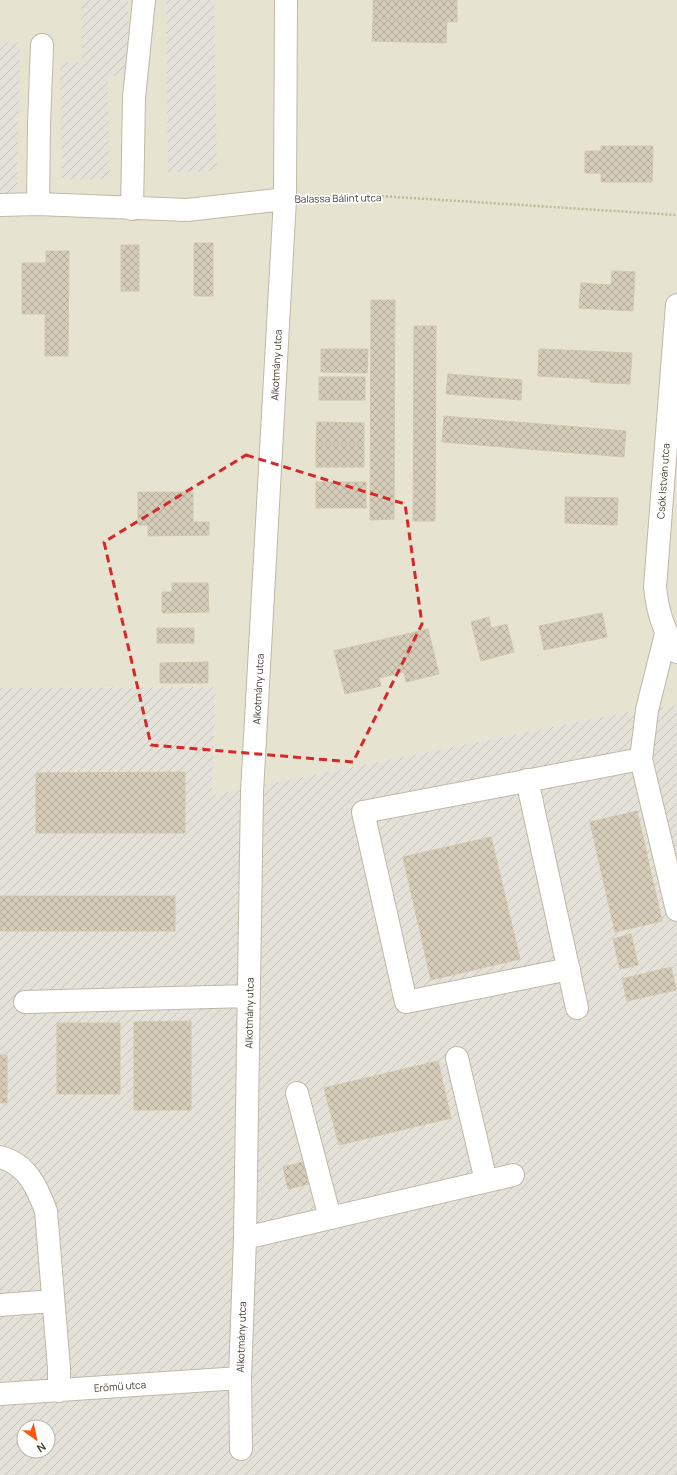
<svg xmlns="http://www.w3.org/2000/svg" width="677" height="1475" font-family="Manrope,sans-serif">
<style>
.residential{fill:#e7e3d1}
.industrial{fill:url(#industrial-furrows);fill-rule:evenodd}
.building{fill:url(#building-cross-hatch);stroke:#d0c7ac}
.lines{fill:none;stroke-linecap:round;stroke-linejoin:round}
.minor-casing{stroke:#beb9a6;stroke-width:24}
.path{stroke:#c1b896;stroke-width:2.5;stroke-dasharray:2 2;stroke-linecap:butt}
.minor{stroke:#fff;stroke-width:22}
.marked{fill:none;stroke:#d62828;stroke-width:3;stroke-dasharray:8 5;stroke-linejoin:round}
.labels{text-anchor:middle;stroke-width:3.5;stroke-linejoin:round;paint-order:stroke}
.street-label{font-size:10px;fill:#454033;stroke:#fff}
</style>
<defs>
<pattern id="industrial-furrows" width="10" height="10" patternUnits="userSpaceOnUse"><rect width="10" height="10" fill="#e4e1d9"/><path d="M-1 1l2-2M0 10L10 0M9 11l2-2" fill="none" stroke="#c5c2bb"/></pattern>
<pattern id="building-cross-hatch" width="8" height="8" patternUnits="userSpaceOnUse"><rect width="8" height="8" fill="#d5cdb9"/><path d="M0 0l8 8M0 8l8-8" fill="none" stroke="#afa897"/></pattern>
</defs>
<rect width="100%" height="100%" fill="#f3f0e4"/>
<!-- residential -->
<path class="residential" d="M0,0H677V705L632,711L212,795L216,687L0,688Z"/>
<!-- industrial -->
<path class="industrial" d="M81,0H128L130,75L108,76L110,179L62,180L60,62H82Z
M166,0H214L217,171L168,172Z
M0,42L20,43L17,193H0Z
M216,687L212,795L632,711L677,705V1475H0V688ZM24,1427H48V1451H24Z"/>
<!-- building -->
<path class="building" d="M373,0H457V22L373,19Z
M373,19L447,21L446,43L372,41Z
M601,146H653L652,182H601V173H585V151H601Z
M194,243H213V296H194Z
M121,245H139V291H121Z
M46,251H69L68,356H45V314H22V263H46Z
M612,271L635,272L633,311L579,308L581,283L611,285Z
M371,300H395L394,519L370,520Z
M414,326H436L435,521H413Z
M321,349H368L367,373L321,372Z
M539,349L632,353L630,384L590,382L591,379L538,376Z
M448,374L522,380L521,400L446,394Z
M319,377H365V400H319Z
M444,416L626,431L624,457L442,442Z
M317,422L364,423V444H316Z
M316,444H364V467H316Z
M316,482H366V508H316Z
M138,492H193V522H209V535L148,536V525H138Z
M565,497L618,498L617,525L565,523Z
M172,583H208L209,612L162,613V592H172Z
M602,613L607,637L544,650L539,626Z
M489,617L491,628L507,624L514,652L481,661L471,622Z
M157,628H194V643H157Z
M428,629L439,674L406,682L404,672L379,678L381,686L345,694L334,651Z
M208,662V683H160V663Z
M185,772V833H36V773Z
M637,811L662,921L615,932L590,822Z
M491,837L520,959L431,980L403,857Z
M0,896H175V931H0Z
M631,934L638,965L620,969L613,939Z
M671,967L676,990L627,1001L622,979Z
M191,1021V1110H134V1022Z
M57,1023H120V1094H57Z
M0,1055H7V1103H0Z
M438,1061L451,1118L339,1145L324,1088Z
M303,1162L308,1184L288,1189L283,1167Z"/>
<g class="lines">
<defs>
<path id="minor" d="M38,204L39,125L42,45
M0,205L38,204L187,210L285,199
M132,209L134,98L144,0
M677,305L655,587C658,614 663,628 677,652
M666,634L647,710L641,759L677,910
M527,780L577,1008
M569,969L406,1002L363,812L641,759
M25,1002L249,996
M457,1058L486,1181
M297,1093L330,1218
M0,1157C27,1164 37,1187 46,1211L59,1368V1391
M245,1238L513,1175
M0,1305L53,1301
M0,1394L240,1378
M241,1449L240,1378L245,1238L252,792L285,199L286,0"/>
</defs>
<!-- minor casing -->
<use href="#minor" class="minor-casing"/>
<!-- path -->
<path class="path" d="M306,197L330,196H380L677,215"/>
<!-- minor -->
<use href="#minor" class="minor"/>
</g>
<!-- marked area -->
<path class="marked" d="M246,455L405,504L422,624L353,762L151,745L104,542Z"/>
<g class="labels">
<!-- street labels -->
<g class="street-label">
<text transform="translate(338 198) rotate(-1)" y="4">Balassa Bálint utca</text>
<text transform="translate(276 365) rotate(-87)" y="4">Alkotmány utca</text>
<text transform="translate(663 481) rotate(-86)" y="4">Csók István utca</text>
<text transform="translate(258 689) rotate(-87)" y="4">Alkotmány utca</text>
<text transform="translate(249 1013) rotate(-89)" y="4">Alkotmány utca</text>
<text transform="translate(241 1337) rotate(-88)" y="4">Alkotmány utca</text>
<text transform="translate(120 1386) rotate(-4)" y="4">Erőmű utca</text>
</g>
</g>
<!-- north arrow -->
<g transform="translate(36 1439) rotate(147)"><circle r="19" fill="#ffffff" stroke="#b5b3ad"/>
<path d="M0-3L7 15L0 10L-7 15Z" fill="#ff540e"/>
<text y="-6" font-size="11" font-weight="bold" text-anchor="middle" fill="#454033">N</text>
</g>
</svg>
